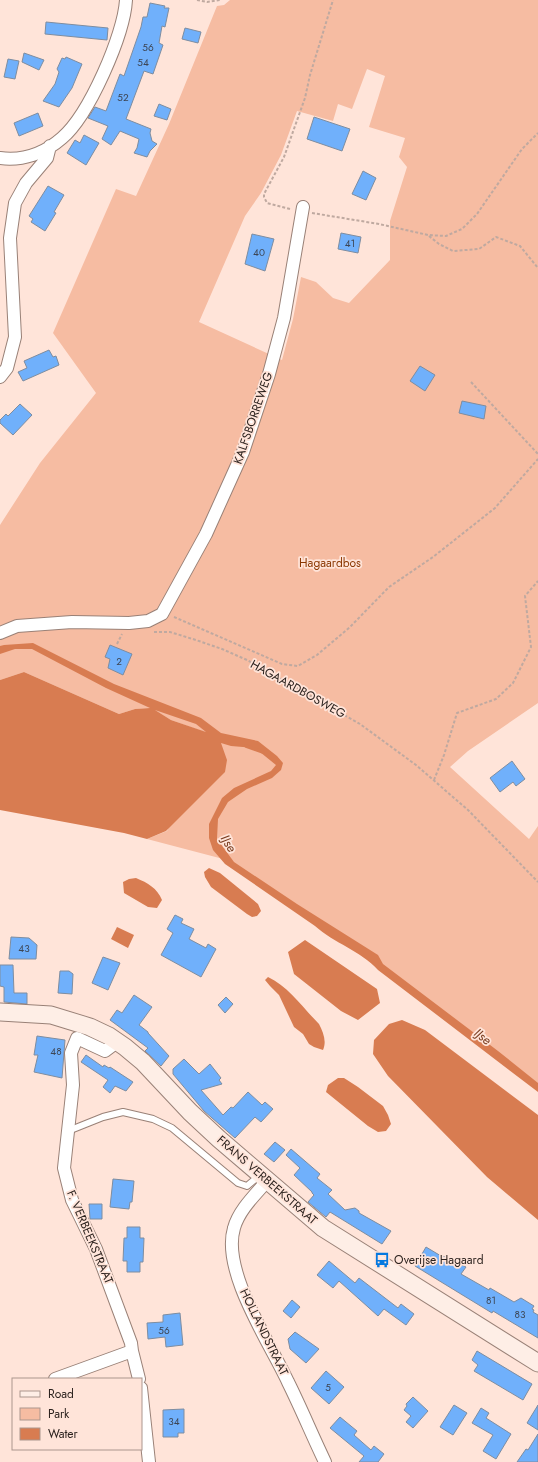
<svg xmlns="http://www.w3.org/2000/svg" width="538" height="1462" font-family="Jost,sans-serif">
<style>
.green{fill:#f6bca2;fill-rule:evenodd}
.water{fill:#d87c51;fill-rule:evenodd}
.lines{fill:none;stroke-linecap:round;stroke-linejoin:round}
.stream{stroke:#d87c51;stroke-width:3.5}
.building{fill:#70b0fb;stroke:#7e8da0}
.lane-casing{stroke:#998177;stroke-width:8}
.street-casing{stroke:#998177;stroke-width:14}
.secondary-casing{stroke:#998177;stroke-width:19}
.path{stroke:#bfa9a0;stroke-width:2;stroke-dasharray:3 2;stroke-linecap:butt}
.lane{stroke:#fff;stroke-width:6}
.street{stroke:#fff;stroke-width:12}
.secondary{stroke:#feeee6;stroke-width:17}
.labels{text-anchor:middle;stroke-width:3.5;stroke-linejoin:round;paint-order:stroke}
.number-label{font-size:10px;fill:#3d4655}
.street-label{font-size:12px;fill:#2c221e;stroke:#ffe4d9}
.park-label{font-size:12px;fill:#8b3803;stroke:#ffe4d9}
.poi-label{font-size:12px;fill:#2c221e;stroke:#ffe4d9;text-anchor:start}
.water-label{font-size:13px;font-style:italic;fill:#783b1e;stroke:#ffe4d9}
</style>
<rect width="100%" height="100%" fill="#ffe4d9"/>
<!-- green -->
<path class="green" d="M230,0H538V703L468,751L450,767L529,839L538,826V1090L338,938L227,860L147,839L167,831L213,735L171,720L151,708L135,709L119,714L24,672L0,680V525L40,463L96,393L53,333L116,189L136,196L169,124L217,6L224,5ZM367,69L385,76L369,127L405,138L399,157L407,167L390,221V260L349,303L333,298L316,282L301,277L293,319L282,360L199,322L245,216L261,193L281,155L297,111L333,121L338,104L352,109Z"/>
<!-- water -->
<path class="water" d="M33,643L114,684L201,718L221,733L258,741L277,756L283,763L281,770L272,778L247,789L228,802L218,819L217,839L234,862L297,904L378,955L383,964L498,1051L538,1083V1092L378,970C361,951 334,943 315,926L225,864L213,850L209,838V824L222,798L234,788L271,771L276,765L255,748L231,746L221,743L227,760L225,772L166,831L147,839L124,833L0,810V680L24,672L119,714L135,709L150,708L106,688L32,649H15L0,654V646L4,645ZM155,710L196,724L206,732L171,720Z
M209,868L220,873L258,904L261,911L257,916L252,917L247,914L211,887L205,877L204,872Z
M136,878C148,883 157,888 162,900L157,908L148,907L124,893L123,882L129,879Z
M117,927L134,935L128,948L111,939Z
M305,940L377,989L380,1003L358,1020L341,1011L294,974L288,952Z
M268,977C288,986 304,1009 319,1024C323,1032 327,1041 323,1050L314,1047L309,1044L303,1034L294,1027L279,995L270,986L265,980Z
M402,1020L425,1030L538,1115V1220L487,1177L388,1076L373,1054L374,1040L389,1024Z
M338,1078H344L358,1087L383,1106L388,1115L391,1124L386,1131L378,1132L368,1126L326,1092L328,1085Z"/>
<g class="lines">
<!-- stream -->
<path class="stream" d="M246,746L263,752"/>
</g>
<!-- building -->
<path class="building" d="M150,3L165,6L164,8H169L165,27L162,26L159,43L163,45L153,74L144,71L126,119L151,129L150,133L152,141L157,144L150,151L147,157L134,153L137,148L139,139L120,131L111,145L102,139L108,126L88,118L95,107L106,111L120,74L124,76L141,27L143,17H147Z
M46,22L108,28L107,40L45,34Z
M185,28L201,32L198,43L182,39Z
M24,53L44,60L39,70L22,62Z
M66,57L82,64L72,88L59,107L43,101L55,84L59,72L57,69L62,58L65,59Z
M8,59L19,61L15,79L4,77Z
M159,104L171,109L167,120L154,116Z
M38,113L43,126L19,136L14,123Z
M314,117L350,129L342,151L307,139Z
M84,135L99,143L86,165L67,153L75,140L80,143Z
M363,171L376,178L366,200L352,194Z
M48,186L64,195L54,212L56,213L45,231L31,222L33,219L29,216Z
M341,233L361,237L358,253L338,249Z
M252,234L274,239L265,271L245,264Z
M49,350L53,357L56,356L59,365L23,381L18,372L27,368L24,361Z
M420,366L435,375L425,391L410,381Z
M462,401L486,406L484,419L459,413Z
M20,404L32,415L13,435L0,423V420L6,414L8,416Z
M110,645L132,654L123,675L108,668L110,659L105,657Z
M512,761L525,779L516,786L513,782L500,792L490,778Z
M175,915L183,919L181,923L194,929L189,939L206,948L208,944L216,949L201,977L161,955L173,933L167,929Z
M11,937L29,938L37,945L36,959H9Z
M103,957L120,963L108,990L92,983Z
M0,965H13L14,993H27V1004L4,1002V987L0,986Z
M60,971H69L73,974L72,994L58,993Z
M134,995L152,1007L139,1025L148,1032V1033L169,1056L161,1066L145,1051L148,1048L110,1020L117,1010L122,1013Z
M226,997L233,1004L225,1013L218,1005Z
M37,1036L65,1040L62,1078L34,1072L38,1055H34Z
M86,1055L103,1067L104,1065L109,1068L110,1067L133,1082L126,1091L115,1086L110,1093L103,1087L108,1080L81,1062Z
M184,1059L199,1074L210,1064L221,1078L219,1080L222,1084L201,1090L223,1115L231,1107L233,1108L248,1092L262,1105L265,1102L273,1109L261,1122L255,1117L235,1138L204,1111L173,1074V1069Z
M275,1142L285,1150L274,1162L264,1154Z
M291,1149L320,1174L317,1178L332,1190L328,1194L345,1210L355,1208L359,1211V1213L391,1231L382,1244L330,1212L326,1217L308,1202L314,1195L312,1193V1192L294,1175L300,1168L286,1155Z
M113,1179L134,1181L132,1202H130L129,1209L110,1207Z
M89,1204H102V1219H90Z
M127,1227H140V1238H144L143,1262H140V1272H127V1261H123L124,1238H127Z
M426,1247L441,1256L447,1257L453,1264L458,1263L466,1267L461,1274L489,1290L490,1288L514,1302L521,1298L534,1306L532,1309L534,1310L533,1312L538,1315V1338L493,1311L492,1313L415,1266Z
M329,1261L355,1283L359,1278L398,1308L401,1304L414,1314L406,1325L384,1309L378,1316L339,1281L333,1288L317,1275Z
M292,1300L300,1307L291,1318L283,1311Z
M180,1313L183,1345L166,1347L165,1337L148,1339L147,1323L163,1322V1315Z
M295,1332L319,1349L306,1363L290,1349L288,1339Z
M477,1351L532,1384L523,1400L474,1371L478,1365L472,1360Z
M326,1371L344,1387L329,1404L311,1388Z
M413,1397L428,1411L413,1428L406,1422L411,1416L404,1410L407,1406L406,1404Z
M454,1405L467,1413L453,1435L440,1427Z
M538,1405V1430L527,1423Z
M481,1408L489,1413L486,1418L511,1434L496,1459L483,1451L493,1435L472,1423Z
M184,1409V1433H178V1437H163V1410Z
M340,1417L357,1431L354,1435L371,1450L374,1446L384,1454L378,1462H359L364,1456L330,1428Z
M538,1434V1462H517L526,1449L528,1450Z"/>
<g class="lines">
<defs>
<path id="lane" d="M68,1131L103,1117L123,1112L153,1119L172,1128L238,1183L247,1186L260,1175"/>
<path id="street" d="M0,158C23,161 45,153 62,138C89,115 124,35 126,0
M0,377L7,368L15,337L10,238L15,203L26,183L47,158L50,146
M0,633L17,626L72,622L129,623L148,621L162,614L206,534L243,452L269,374L284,318L303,207
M267,1181C255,1195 239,1210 234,1228C221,1271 270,1343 288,1382C301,1408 312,1435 325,1462
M132,1351L139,1379
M55,1379L132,1351L131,1343L96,1249L72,1200L64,1168L73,1085L71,1053L77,1038L105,1051L117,1042
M141,1388L149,1462"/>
<path id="secondary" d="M0,1012L51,1015L90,1027L109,1036L125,1047L143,1062L190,1112L219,1139L323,1228L538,1363"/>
</defs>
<!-- lane casing -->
<use href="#lane" class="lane-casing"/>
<!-- street casing -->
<use href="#street" class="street-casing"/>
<!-- secondary casing -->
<use href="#secondary" class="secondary-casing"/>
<!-- path -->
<path class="path" d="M197,0L207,2L220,0
M290,209L267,203L264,197V194L284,157L305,98L310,75L333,0
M312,213L379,224L428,235L446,236L462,229L477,214L522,149L538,133
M429,236L439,244L453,251L479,249L496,237L520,246L538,268
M471,382L538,454
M174,617L282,664L298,666L317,655L350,627L389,587L433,557L495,508L538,459
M154,632H170L196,640L222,649L247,660L360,724L416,765L468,810L538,882
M117,644L122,634
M434,780L444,755L457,713L496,699L513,683L531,647L525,596L538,581"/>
<!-- lane -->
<use href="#lane" class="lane"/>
<!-- street -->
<use href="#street" class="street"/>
<!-- secondary -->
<use href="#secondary" class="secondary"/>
</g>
<!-- icons -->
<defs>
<symbol id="bus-bare" viewBox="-9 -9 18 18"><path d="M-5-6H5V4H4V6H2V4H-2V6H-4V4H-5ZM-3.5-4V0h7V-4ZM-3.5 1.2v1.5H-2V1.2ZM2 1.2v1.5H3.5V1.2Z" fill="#0579e0" stroke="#ffe4d9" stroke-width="2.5" paint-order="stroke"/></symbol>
</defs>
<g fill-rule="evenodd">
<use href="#bus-bare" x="371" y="1249" width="22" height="22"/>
</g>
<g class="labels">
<!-- number labels -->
<g class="number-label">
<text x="148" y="51">56</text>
<text x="143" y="66">54</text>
<text x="123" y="101">52</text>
<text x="350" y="247">41</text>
<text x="259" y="256">40</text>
<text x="119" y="665">2</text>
<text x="24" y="952">43</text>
<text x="56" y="1055">48</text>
<text x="491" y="1304">81</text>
<text x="520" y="1318">83</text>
<text x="164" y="1334">56</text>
<text x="328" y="1391">5</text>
<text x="174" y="1425">34</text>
</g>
<!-- street labels -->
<g class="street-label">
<text transform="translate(253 418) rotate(-71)" y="4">KALFSBORREWEG</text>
<text transform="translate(298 689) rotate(29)" y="4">HAGAARDBOSWEG</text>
<text transform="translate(267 1180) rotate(41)" y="4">FRANS VERBEEKSTRAAT</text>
<text transform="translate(90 1237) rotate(67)" y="4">F. VERBEEKSTRAAT</text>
<text transform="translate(264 1332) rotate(64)" y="4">HOLLANDSTRAAT</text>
</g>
<!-- park labels -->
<g class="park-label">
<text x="330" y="567">Hagaardbos</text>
</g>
<!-- poi labels -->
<g class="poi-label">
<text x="394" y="1264">Overijse Hagaard</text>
</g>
<!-- water labels -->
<g class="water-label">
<text transform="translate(229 843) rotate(59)" y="5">IJse</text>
<text transform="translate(483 1036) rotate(37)" y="5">IJse</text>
</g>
</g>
<!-- legend -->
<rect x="12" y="1378" width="130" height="72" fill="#ffe4d9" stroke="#ab968e"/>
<rect x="20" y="1391" width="20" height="6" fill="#feeee6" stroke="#ab968e"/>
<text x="48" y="1398" font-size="12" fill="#2c221e">Road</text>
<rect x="20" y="1408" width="20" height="12" fill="#f6bca2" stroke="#ab968e"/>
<text x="48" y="1418" font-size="12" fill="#2c221e">Park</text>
<rect x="20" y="1428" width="20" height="12" fill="#d87c51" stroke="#ab968e"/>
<text x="48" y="1438" font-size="12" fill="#2c221e">Water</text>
</svg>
